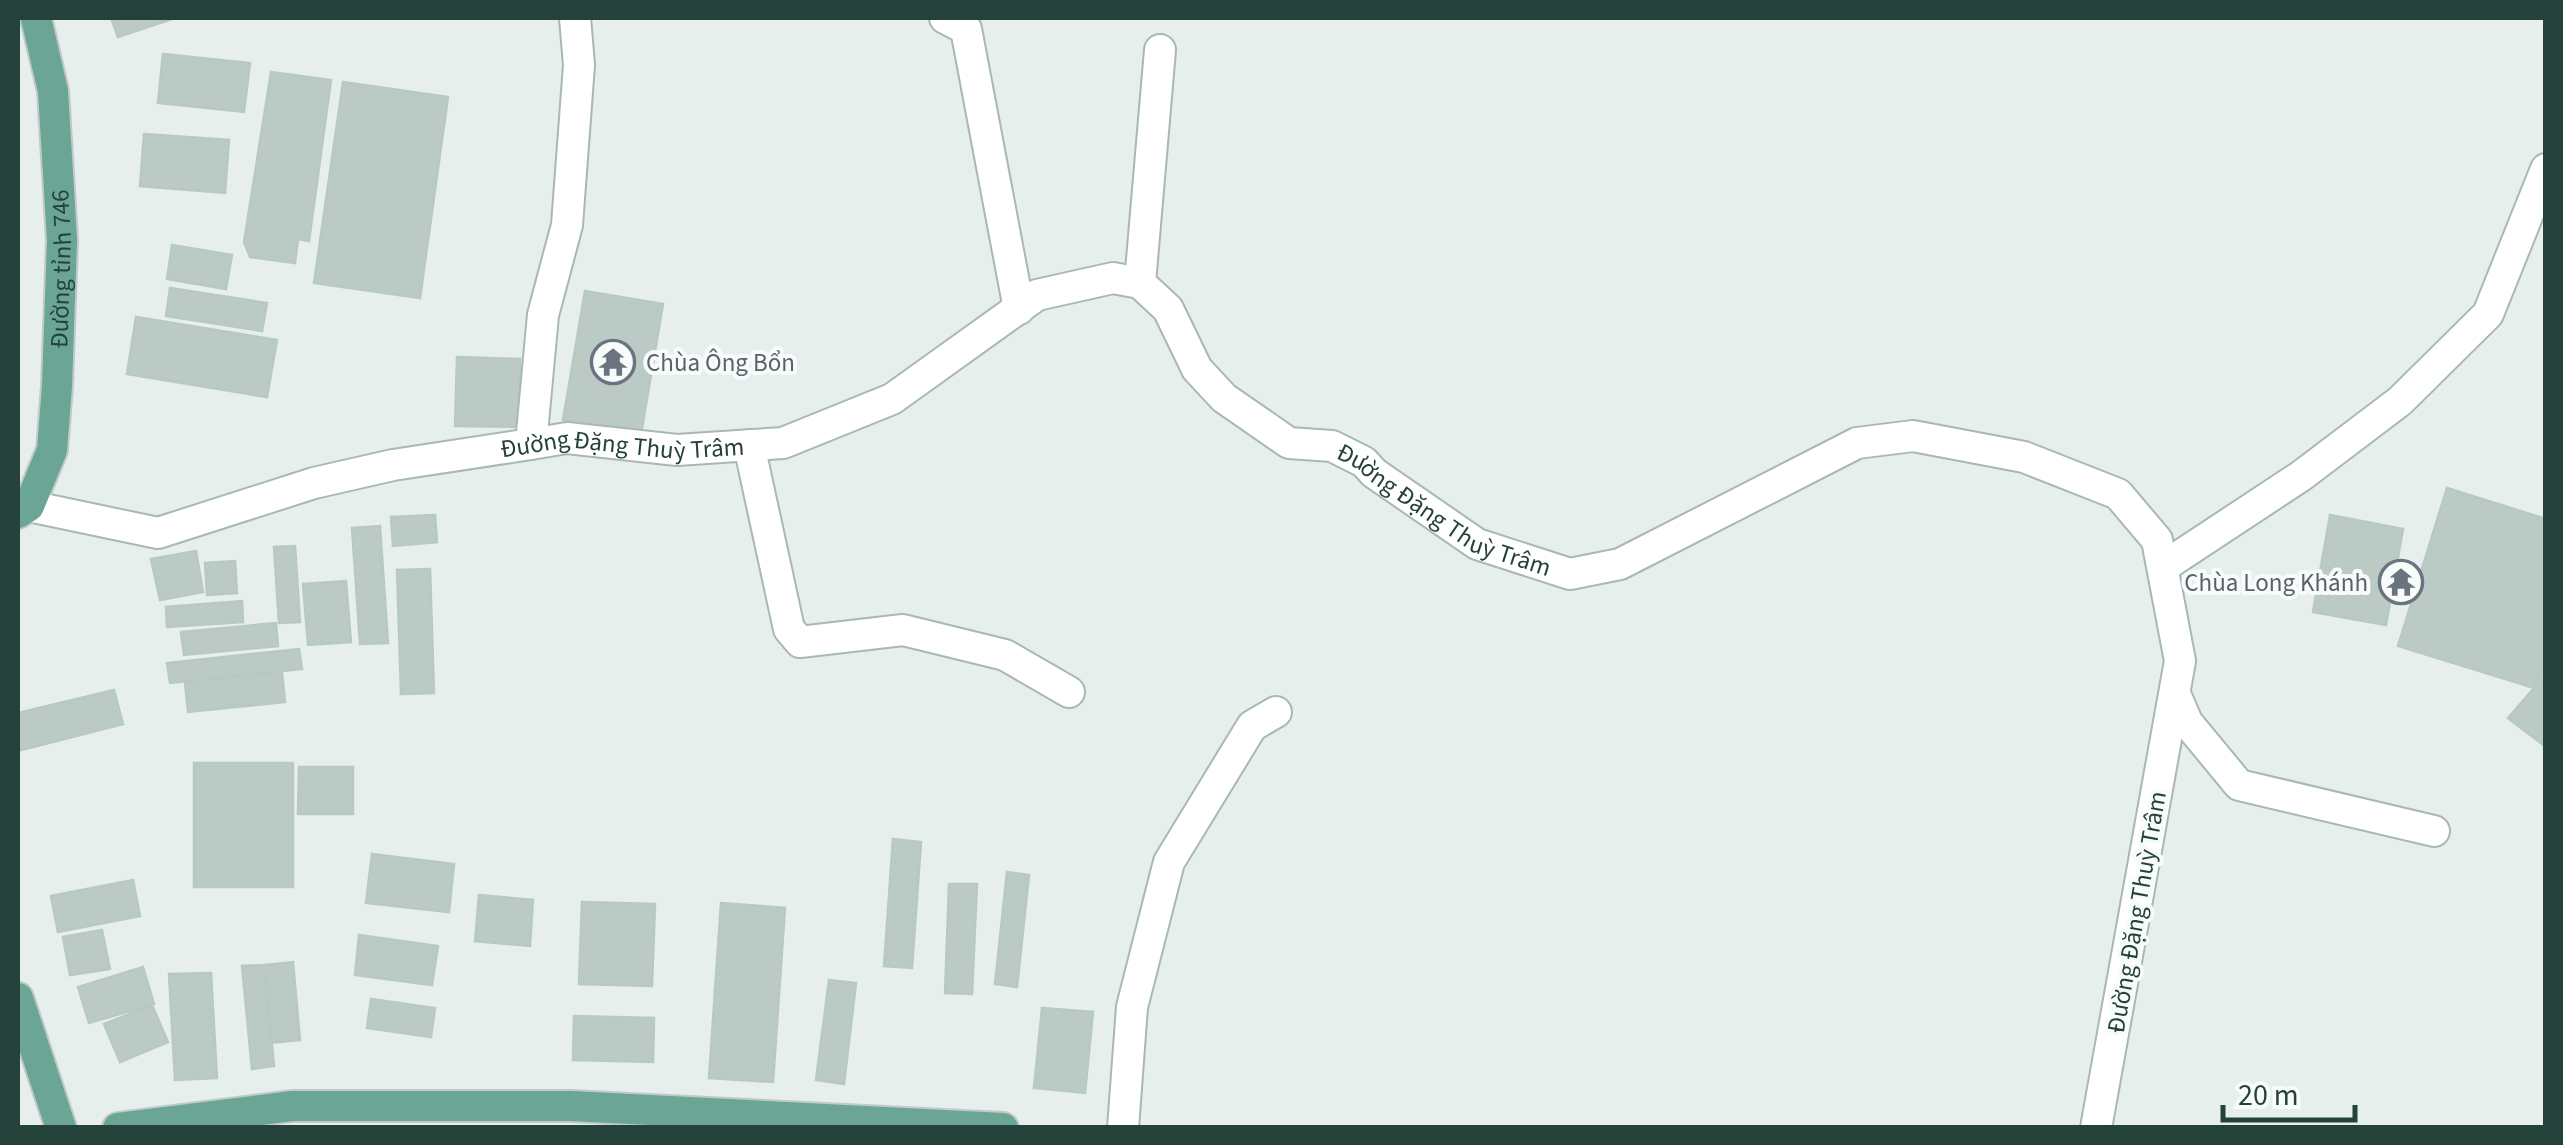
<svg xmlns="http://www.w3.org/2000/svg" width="2563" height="1145" font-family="'Source Sans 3',sans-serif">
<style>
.building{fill:#bbcac4;stroke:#b8c9c2;stroke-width:2.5}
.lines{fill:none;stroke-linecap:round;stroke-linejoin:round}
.minor-casing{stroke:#a8b8b2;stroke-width:34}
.major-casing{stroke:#c2cac8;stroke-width:34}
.minor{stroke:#fff;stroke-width:30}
.major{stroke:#6aa596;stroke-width:30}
.labels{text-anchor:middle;stroke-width:8;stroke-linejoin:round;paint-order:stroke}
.street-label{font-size:25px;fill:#24423a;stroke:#f7fbf9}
.worship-label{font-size:25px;fill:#5b616d;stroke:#f7fbf9;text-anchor:start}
</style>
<rect width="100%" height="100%" fill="#e6efeb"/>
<!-- building -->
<path class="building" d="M111,18H175L118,37Z
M163,54L250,63L244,112L158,103Z
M271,72L331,80L309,241L298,239L295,263L250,257L244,242Z
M343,82L448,97L420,298L314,283Z
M144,134L229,140L225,193L140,186Z
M172,245L232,255L226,289L167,279Z
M170,288L267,303L262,331L166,316Z
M585,291L663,304L641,434L563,420Z
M136,317L277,340L267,397L127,374Z
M457,357L520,359L519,427L455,426Z
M2447,488L2546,519V650L2534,688L2398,646Z
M435,515L437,542L393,546L391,517Z
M2330,515L2403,529L2386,625L2313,612Z
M380,526L388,643L360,644L352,528Z
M295,546L300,622L279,623L274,547Z
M196,551L203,592L160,600L151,559Z
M235,561L237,593L207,595L205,563Z
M430,569L434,693L401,694L397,570Z
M346,581L351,642L308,645L303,584Z
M242,601L243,622L167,627L166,607Z
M276,623L278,646L184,655L181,632Z
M299,649L302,669L170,683L167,663Z
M2546,650V747L2508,718L2534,688Z
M282,672L285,702L188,712L185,682Z
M114,690L123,724L18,751V713Z
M194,763H293V887H194Z
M299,767H353V814H298Z
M893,839L921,842L912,968L884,966Z
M372,854L454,864L449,912L366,903Z
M1007,872L1029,875L1017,987L995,984Z
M133,880L140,916L58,932L51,896Z
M949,884H977L972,994L945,993Z
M479,895L533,900L530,946L475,941Z
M582,902L655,904L652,986L579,984Z
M721,903L785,908L773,1082L709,1078Z
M102,930L110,969L70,975L63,937Z
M359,935L438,946L432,985L355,975Z
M293,962L300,1040L271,1043L264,965Z
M264,965L274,1066L252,1069L242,966Z
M143,967L154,1004L89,1023L78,987Z
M211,973L217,1078L175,1080L169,974Z
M829,980L856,983L844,1084L816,1080Z
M371,999L435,1008L431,1037L367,1028Z
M152,1005L168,1042L120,1062L104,1024Z
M1042,1008L1093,1012L1085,1093L1034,1088Z
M574,1016L654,1018L653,1062L573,1060Z"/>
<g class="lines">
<defs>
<g id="minor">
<path d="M945,18L966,29L1019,309"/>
<path d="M1140,283L1160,50"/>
<path d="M531,444L543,315L567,225L579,65L575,18"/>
<path d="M749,445L789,629L800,642L903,630L1005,655L1069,692"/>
<path id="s1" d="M29,506L158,533L314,483L393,465L531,444L567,438L677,450L783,443L892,399L1037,295L1113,278L1140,283L1168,309L1197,369L1224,398L1289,443L1332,446L1364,462L1374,473L1477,544L1570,574L1620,564L1857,443L1913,436L2024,457L2118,494L2157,540L2180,661L2096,1128"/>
<path d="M2163,567L2301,476L2400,401L2488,314L2546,169"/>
<path d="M2175,694L2187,722L2239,785L2434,831"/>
<path d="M1123,1128L1132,1007L1169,862L1252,726L1276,712"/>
</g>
<g id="major">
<path id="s2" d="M18,513L29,506L52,450L57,386L62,240L53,91L36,18"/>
<path d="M18,998L61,1128"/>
<path d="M118,1128L292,1106H571L1003,1128"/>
</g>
</defs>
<!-- minor casing -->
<use href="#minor" class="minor-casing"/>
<!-- major casing -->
<use href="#major" class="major-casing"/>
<!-- minor -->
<use href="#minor" class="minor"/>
<!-- major -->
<use href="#major" class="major"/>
</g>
<!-- icons -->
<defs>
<symbol id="temple-ring" viewBox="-11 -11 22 22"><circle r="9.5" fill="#f7fbf9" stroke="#6b7280" stroke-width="1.5"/><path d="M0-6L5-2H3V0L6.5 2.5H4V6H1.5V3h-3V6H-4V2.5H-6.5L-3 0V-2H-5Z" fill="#6b7280"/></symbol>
</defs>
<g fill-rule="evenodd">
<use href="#temple-ring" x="588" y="337" width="50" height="50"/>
<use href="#temple-ring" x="2376" y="557" width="50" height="50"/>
</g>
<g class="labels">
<!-- street labels -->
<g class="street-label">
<text dy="9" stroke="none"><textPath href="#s2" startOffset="255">Đường tỉnh 746</textPath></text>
<text dy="9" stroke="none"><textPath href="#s1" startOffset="608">Đường Đặng Thuỳ Trâm</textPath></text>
<text dy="9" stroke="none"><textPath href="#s1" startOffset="1568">Đường Đặng Thuỳ Trâm</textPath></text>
<text transform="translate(2136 912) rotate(-80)" y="9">Đường Đặng Thuỳ Trâm</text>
</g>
<!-- worship labels -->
<g class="worship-label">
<text x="646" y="371">Chùa Ông Bổn</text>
<text x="2368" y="591" text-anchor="end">Chùa Long Khánh</text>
</g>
</g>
<!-- border -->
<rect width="2563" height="1145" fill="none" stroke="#24423a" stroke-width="40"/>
<!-- scale -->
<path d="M2223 1105v15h132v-15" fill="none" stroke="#24423a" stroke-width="5"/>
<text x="2238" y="1105" font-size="30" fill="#24423a" stroke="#f7fbf9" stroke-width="8" paint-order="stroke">20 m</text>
</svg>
